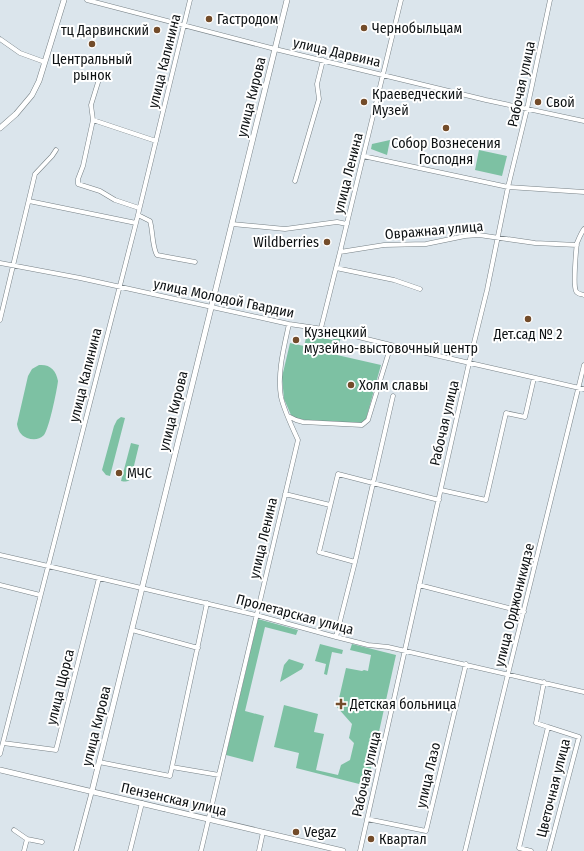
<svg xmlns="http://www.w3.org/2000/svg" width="584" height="851" font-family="'Fira Sans Condensed',sans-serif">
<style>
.green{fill:#7dc1a3}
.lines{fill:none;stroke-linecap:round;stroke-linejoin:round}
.minor-casing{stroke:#778186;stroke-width:5}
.tertiary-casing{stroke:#778186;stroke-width:6}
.minor{stroke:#fff;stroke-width:4}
.tertiary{stroke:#fff;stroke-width:5}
.poi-dot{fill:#734c2a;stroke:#fff;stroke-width:1.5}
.labels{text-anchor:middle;stroke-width:4;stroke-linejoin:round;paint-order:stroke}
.poi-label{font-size:14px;fill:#0d1113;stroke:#fff;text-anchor:start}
.street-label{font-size:14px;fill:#0d1113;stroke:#fff}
</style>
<rect width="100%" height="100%" fill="#dbe5ec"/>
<!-- green -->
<path class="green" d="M390,140L387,155L371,149L372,144Z
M479,150L507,156L502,176L475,170Z
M307,334L332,340L338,336H341L337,355L381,365L366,419L362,423L305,420L296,418L291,415L284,399L282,377L290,343L304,346Z
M39,365C50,364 56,370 58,381C57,390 49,429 44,435C39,440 33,440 27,438C20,435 18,430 17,424L28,376L32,369Z
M121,417L125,418L110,476L106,475L102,470L114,426L117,420Z
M131,443L139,445L131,478C129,482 126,482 121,481Z
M258,619L298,630L296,635L265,627L245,711L264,716L253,762L226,755Z
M320,644L343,650L342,654L332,652L327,675L324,674L326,664L315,661Z
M352,644L396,655L367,786L296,768L299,753L274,747L284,705L318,714L314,732L324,734L316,770L338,775L341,765L350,760L354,743L349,738L352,724L337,707L346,668L362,671L364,670L368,671L371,655L350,650Z
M289,659L304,664L302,669L280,682L284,665Z"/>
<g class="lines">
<defs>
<path id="minor" d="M87,0L275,49L486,100L584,121
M0,39L20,53L42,61L44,63
M100,76L91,105L93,120L83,166L78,179V184L100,191L115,200L139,208
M93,120L156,141
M363,156L508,187L584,192
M295,181L319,99L317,84L323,60
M29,201L136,223
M138,215L150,221C153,231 152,247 157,255L195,262
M232,224L285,229L337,222L347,224
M584,229C581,233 579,238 577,243C576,250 573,286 576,291C577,294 581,294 584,295
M340,252L384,245L426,244L465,236L479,235L535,243L577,245
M0,263L80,278L289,324L330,330L391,345L584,389
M336,268L394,280L420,289
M0,320L35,174L52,156L56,150
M321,328L340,252L401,0
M288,416L296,420L303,422L362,425L368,420L391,345
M441,490L486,500L506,413L525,417L534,378
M285,494L330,505
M0,555L48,566L256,615L336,637L368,645L388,647L584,692
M355,562L319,552L338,474L439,500
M0,585L40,595
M419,585L524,612
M132,630L198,648
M336,637L355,562L393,396
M544,682L536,723L548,727
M3,743L56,750L99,578
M0,754L136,223L190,0
M99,762L170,776L207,603
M172,767L219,775
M367,819L426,831L466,664
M14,830L27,839L42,842
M24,851L27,839
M76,851L92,791
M130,851L142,803
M201,851L298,440C292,427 284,410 281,397C277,373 284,347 289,324
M259,851L263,832
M360,851L469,363L487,290L508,187L527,109L550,0
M465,851L508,674L584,365
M531,851L519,848L548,727L579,737L549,851"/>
<path id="tertiary" d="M0,128L16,114L32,95L39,81L64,0
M0,770L343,851
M92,791L287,0"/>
</defs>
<!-- minor casing -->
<use href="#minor" class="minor-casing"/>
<!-- tertiary casing -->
<use href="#tertiary" class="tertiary-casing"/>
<!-- minor -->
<use href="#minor" class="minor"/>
<!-- tertiary -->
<use href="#tertiary" class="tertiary"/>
</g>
<!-- markers -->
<g class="poi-dot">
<circle cx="209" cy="19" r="4"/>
<circle cx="364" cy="28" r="4"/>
<circle cx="157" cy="30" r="4"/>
<circle cx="92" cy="44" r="4"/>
<circle cx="364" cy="102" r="4"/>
<circle cx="538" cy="102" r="4"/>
<circle cx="446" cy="128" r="4"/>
<circle cx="327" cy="242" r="4"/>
<circle cx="528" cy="319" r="4"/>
<circle cx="296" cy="340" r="4"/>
<circle cx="351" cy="385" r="4"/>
<circle cx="119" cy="473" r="4"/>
<path d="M339 698h4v4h4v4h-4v4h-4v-4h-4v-4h4z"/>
<circle cx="296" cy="832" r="4"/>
<circle cx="371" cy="839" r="4"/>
</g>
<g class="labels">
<!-- poi labels -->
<g class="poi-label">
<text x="217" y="24">Гастродом</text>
<text x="372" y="33">Чернобыльцам</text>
<text x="149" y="35" text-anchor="end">тц Дарвинский</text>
<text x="92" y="64" text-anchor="middle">Центральный<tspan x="92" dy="16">рынок</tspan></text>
<text x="372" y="99">Краеведческий<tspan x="372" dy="16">Музей</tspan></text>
<text x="546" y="107">Свой</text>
<text x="446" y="148" text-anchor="middle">Собор Вознесения<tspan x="446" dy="16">Господня</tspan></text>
<text x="319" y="247" text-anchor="end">Wildberries</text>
<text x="304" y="337">Кузнецкий<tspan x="304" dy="16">музейно-выстовочный центр</tspan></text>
<text x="528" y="339" text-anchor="middle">Дет.сад № 2</text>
<text x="359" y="390">Холм славы</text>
<text x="127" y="478">МЧС</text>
<text x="350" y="709">Детская больница</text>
<text x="304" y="837">Vegaz</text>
<text x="379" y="844">Квартал</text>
</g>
<!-- street labels -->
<g class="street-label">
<text transform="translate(337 52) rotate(13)" y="5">улица Дарвина</text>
<text transform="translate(164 61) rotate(-76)" y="5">улица Калинина</text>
<text transform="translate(521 84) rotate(-78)" y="5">Рабочая улица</text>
<text transform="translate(251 97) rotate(-76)" y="5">улица Кирова</text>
<text transform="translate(348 173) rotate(-76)" y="5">улица Ленина</text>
<text transform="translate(434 230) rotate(-5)" y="5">Овражная улица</text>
<text transform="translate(224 298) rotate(12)" y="5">улица Молодой Гвардии</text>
<text transform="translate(85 375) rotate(-76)" y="5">улица Калинина</text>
<text transform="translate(173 411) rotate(-76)" y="5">улица Кирова</text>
<text transform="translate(444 423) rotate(-77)" y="5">Рабочая улица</text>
<text transform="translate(263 538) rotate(-77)" y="5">улица Ленина</text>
<text transform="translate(514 605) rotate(-76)" y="5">улица Орджоникидзе</text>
<text transform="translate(295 614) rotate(15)" y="5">Пролетарская улица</text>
<text transform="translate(60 687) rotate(-76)" y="5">улица Щорса</text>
<text transform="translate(96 726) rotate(-76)" y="5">улица Кирова</text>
<text transform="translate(366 774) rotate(-77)" y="5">Рабочая улица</text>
<text transform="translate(428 775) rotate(-77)" y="5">улица Лазо</text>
<text transform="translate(553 788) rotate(-76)" y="5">Цветочная улица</text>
<text transform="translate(174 799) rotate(13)" y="5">Пензенская улица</text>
</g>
</g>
</svg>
